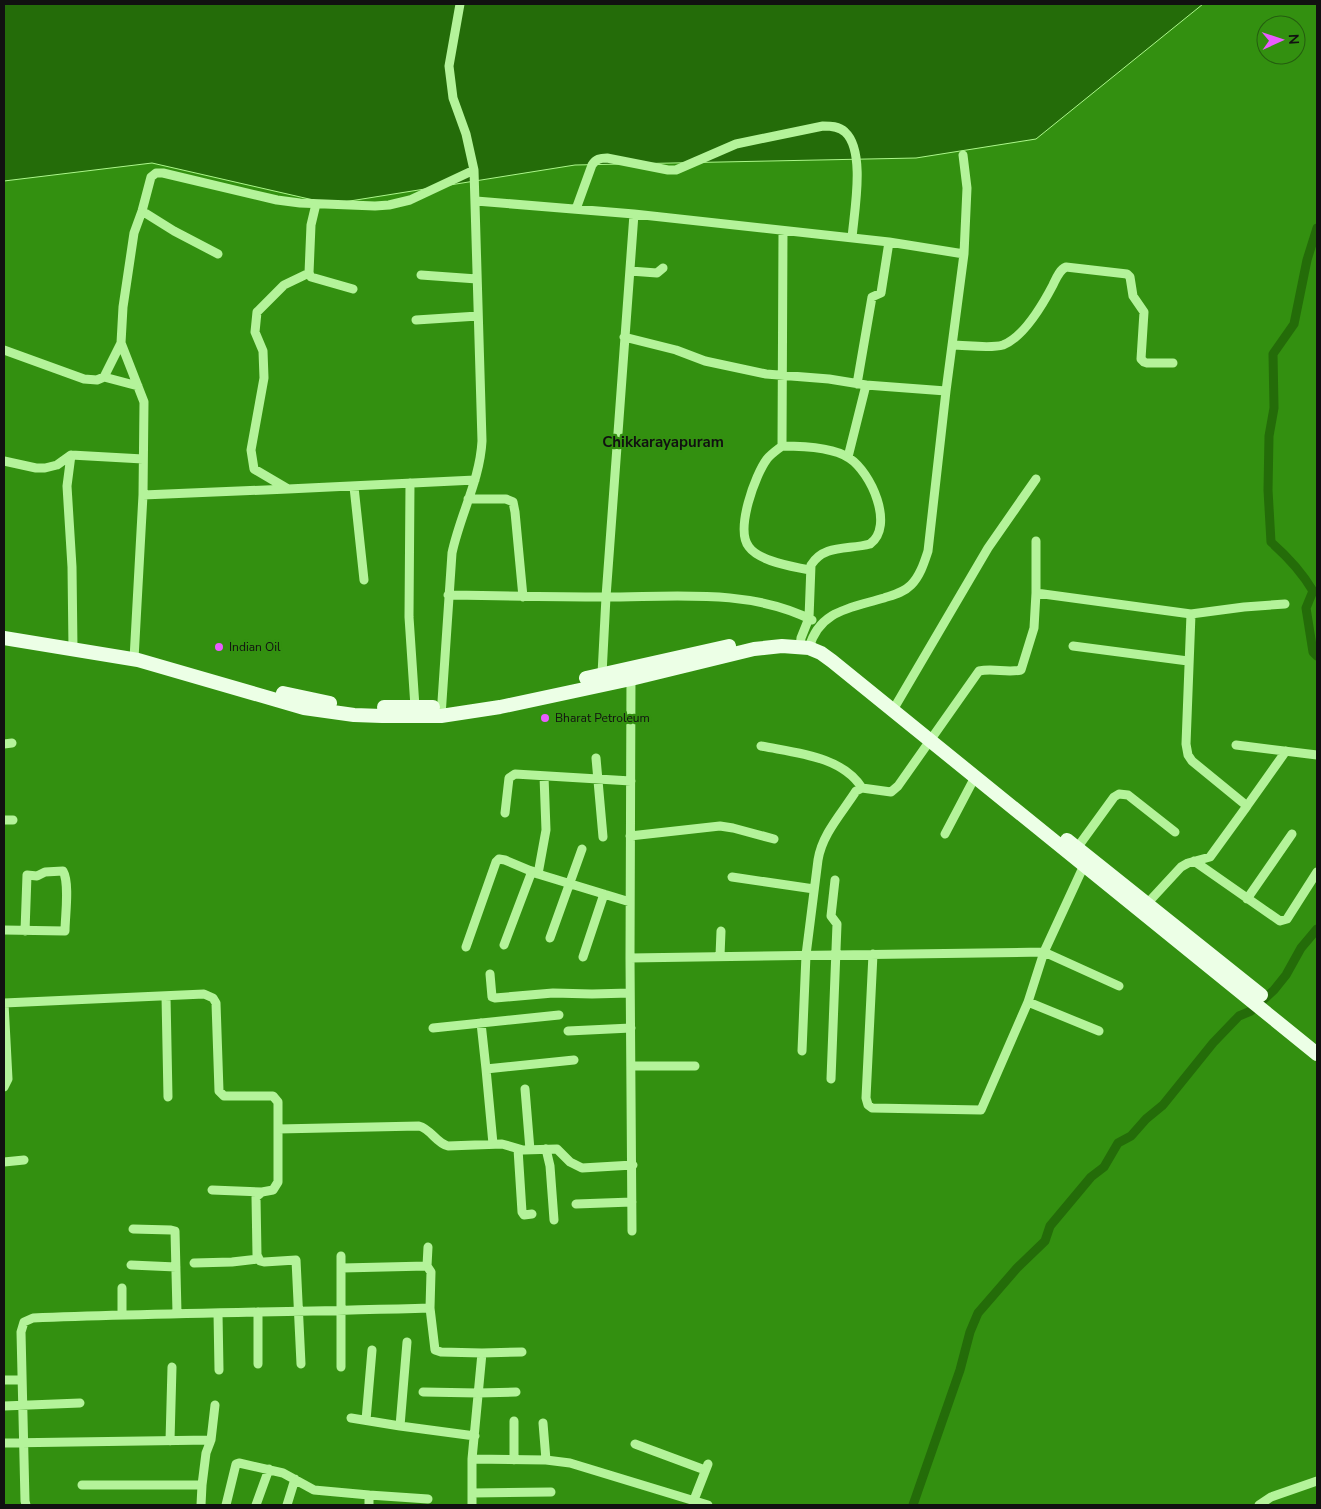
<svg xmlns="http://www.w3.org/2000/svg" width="1321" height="1509" font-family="'Nunito Sans',sans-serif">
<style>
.water{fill:#246c09;stroke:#acf78b}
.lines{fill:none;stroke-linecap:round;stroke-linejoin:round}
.canal{stroke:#246c09;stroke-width:9}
.minor{stroke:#b4f39a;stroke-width:9}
.primary{stroke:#ecffe6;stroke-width:14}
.poi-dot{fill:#ea5cff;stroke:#339010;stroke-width:2}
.labels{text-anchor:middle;stroke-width:4.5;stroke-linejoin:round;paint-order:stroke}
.poi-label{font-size:12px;fill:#111;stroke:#339010;text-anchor:start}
.quarter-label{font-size:15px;font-weight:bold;fill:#111;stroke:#339010}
</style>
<rect width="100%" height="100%" fill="#339010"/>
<!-- water -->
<path class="water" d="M4,4H1203L1036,139L916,158L575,165L331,204L152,163L4,181Z"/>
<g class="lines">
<!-- canal -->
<path class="canal" d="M1317,228L1307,260L1294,324L1273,354L1274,408L1269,436L1268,490L1271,542C1288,557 1302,572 1313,591L1306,608L1313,652L1317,656
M913,1505L960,1370L970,1332L978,1313L1017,1268L1045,1241L1050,1226L1091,1177L1104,1167L1118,1143L1131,1136L1146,1119L1163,1105L1213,1043L1239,1016L1251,1011L1274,990L1286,975L1301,948L1317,929"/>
<!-- minor -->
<path class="minor" d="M963,155L967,188L964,254
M476,201L634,214L889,242L964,254L946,391L928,551C924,563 920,576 911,585C903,593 893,595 884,598C851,608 819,610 809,648
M316,204L311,225L309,273L311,277L353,289
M576,209L592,165C596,159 600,158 607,158L668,170H676L736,144L823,126C830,126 839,126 845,132C866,151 854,212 852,238
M142,211L174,231L218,254
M783,231L782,446C801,446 833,447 849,458C871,472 895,526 870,544C848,550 824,544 811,565L809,618L801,638L800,647
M630,271L657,273L663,268
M309,273L284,285L257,312L255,332L263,351L264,378L251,450L254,469L288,489L475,480
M421,275L477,279
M416,320L478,316
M624,337L676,350L705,361L766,374L829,379L866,385
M952,345C966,345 990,349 1003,345C1024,337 1043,304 1053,285C1056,279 1059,270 1066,267L1127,274L1130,277L1133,296L1144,312L1141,359L1144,362L1147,363H1173
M4,350L84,379L97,380L104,377L121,343
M104,377L138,386
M857,384L872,297L881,293L889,242
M782,446C777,450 771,454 767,459C755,475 735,530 749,547C759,561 793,567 810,570
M71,455L67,486L72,567L73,649
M848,457L866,385L946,391
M4,461L36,468H45L57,465L71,455L143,459
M410,483L409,617L415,707
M354,487L364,580
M143,495L288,489
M468,499H506L513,502L515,512L523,597
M1036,541V593
M448,595C501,596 553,597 605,597C674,597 749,588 812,620
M1191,614L1244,607L1285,604
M1073,646L1188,661
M134,659L143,495L144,402L121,343L123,307L134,233L142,211L151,177L156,173H163L277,200L300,203L375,206L389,205L410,200L474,170
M602,674L606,597L634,214
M631,674L630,958L632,1231
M893,710L988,548L1036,479
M441,716L452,553C460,515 480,480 482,441L474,170L466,134L453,98L449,66L460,4
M4,744L12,743
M1236,745L1317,755
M761,746C796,753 842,756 862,788
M596,758L603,837
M1247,806L1286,751
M505,813L509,778L515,774L631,781
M4,820H13
M945,834L975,777
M630,836L720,826L733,828L774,839
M1077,848L1114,797L1119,794L1128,795L1175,832
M1194,861L1280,921L1287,919L1317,872
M538,874L546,830L544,776
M732,877L814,889
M1247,899L1292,834
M4,930L65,931C65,916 70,883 63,871L45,872L37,876L27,875L25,931
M550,938L582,849
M504,945L532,871
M466,947L496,862L499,859L505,860L538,874L630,902
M873,954L866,1098L868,1105L872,1108L981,1110L1028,1002L1044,952L1119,986
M720,956L721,931
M583,957L604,894
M630,958L1044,952L1086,861
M490,974L492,997L495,998L553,993L592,994L630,993
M166,996L168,1097
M1028,1002L1099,1031
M4,1003L204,994L213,998L216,1003L219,1091L224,1096H273L278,1102V1182L273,1190L262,1192L256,1197L257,1255L260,1261L264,1262L296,1260L301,1364
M481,1023L486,1069
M433,1028L559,1015
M568,1031L631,1028
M802,1051L806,955L818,860C822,834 842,813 856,791L862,788L891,792L898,786L979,671C993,668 1007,673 1021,670L1034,628L1036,593L1191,614L1186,744L1188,755L1192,761L1247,806L1210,857L1188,863L1181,867L1144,907
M631,1066H695
M831,1079L837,924L831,916L835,880
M4,1087L8,1079L4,1003
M525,1089L530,1150
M278,1129L419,1126C431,1129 436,1143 448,1146L502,1144L523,1150L557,1149L570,1162L582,1168L633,1165
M493,1144L486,1069L574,1060
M518,1149L522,1212L524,1215L532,1214
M546,1149L550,1166L554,1220
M4,1162L24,1160
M212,1190L262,1192
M576,1204L632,1202
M133,1229L171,1230L175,1231L177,1313
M194,1263L232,1262L258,1259
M131,1265L176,1267
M427,1266L428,1247
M342,1268L427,1266L431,1272L430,1308L435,1350L441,1352L482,1353L472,1459V1505
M122,1288V1315
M258,1312V1364
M218,1313L219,1370
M407,1342L400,1426L475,1436
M482,1353L522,1352
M341,1367V1256
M4,1380H22
M423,1392L478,1393L516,1392
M4,1406L80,1403
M351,1418L400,1426
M366,1420L372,1350
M514,1421V1460
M543,1423L546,1460
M211,1440L215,1405
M170,1441L172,1367
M4,1443L211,1440L206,1453L202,1485H82
M635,1444L705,1470
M472,1459L546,1460L570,1463L708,1505
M472,1493L551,1492
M26,1505L25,1501L21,1332L24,1322L33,1318C165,1313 298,1312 430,1308
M201,1505L202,1485
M226,1505L236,1464L239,1463L283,1473L314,1490L369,1495
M256,1505L269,1469
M287,1505L295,1479
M369,1505V1495L428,1499
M692,1505L708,1464
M1259,1505L1271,1497L1317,1481"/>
<!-- primary -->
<path class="primary" d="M4,638L138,660L304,708L354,715L382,716H441L500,707L631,679L754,649L782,646L809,648L821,653L832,661L1317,1054
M586,678L729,646
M283,693L330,703
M384,707H433
M1067,840L1261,995"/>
</g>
<!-- markers -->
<g class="poi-dot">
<circle cx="219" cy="647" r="5"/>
<circle cx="545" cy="718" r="5"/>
</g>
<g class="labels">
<!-- poi labels -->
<g class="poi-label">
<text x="229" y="651">Indian Oil</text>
<text x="555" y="722">Bharat Petroleum</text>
</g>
<!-- quarter labels -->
<g class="quarter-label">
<text x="663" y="447">Chikkarayapuram</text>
</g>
</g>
<!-- border -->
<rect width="1321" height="1509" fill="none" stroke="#111111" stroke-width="10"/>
<!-- north arrow -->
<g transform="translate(1281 40) rotate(87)"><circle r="24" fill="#339010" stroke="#255d10"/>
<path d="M0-4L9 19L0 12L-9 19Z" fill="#ea5cff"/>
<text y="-8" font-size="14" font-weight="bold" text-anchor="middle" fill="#111111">N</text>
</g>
</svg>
